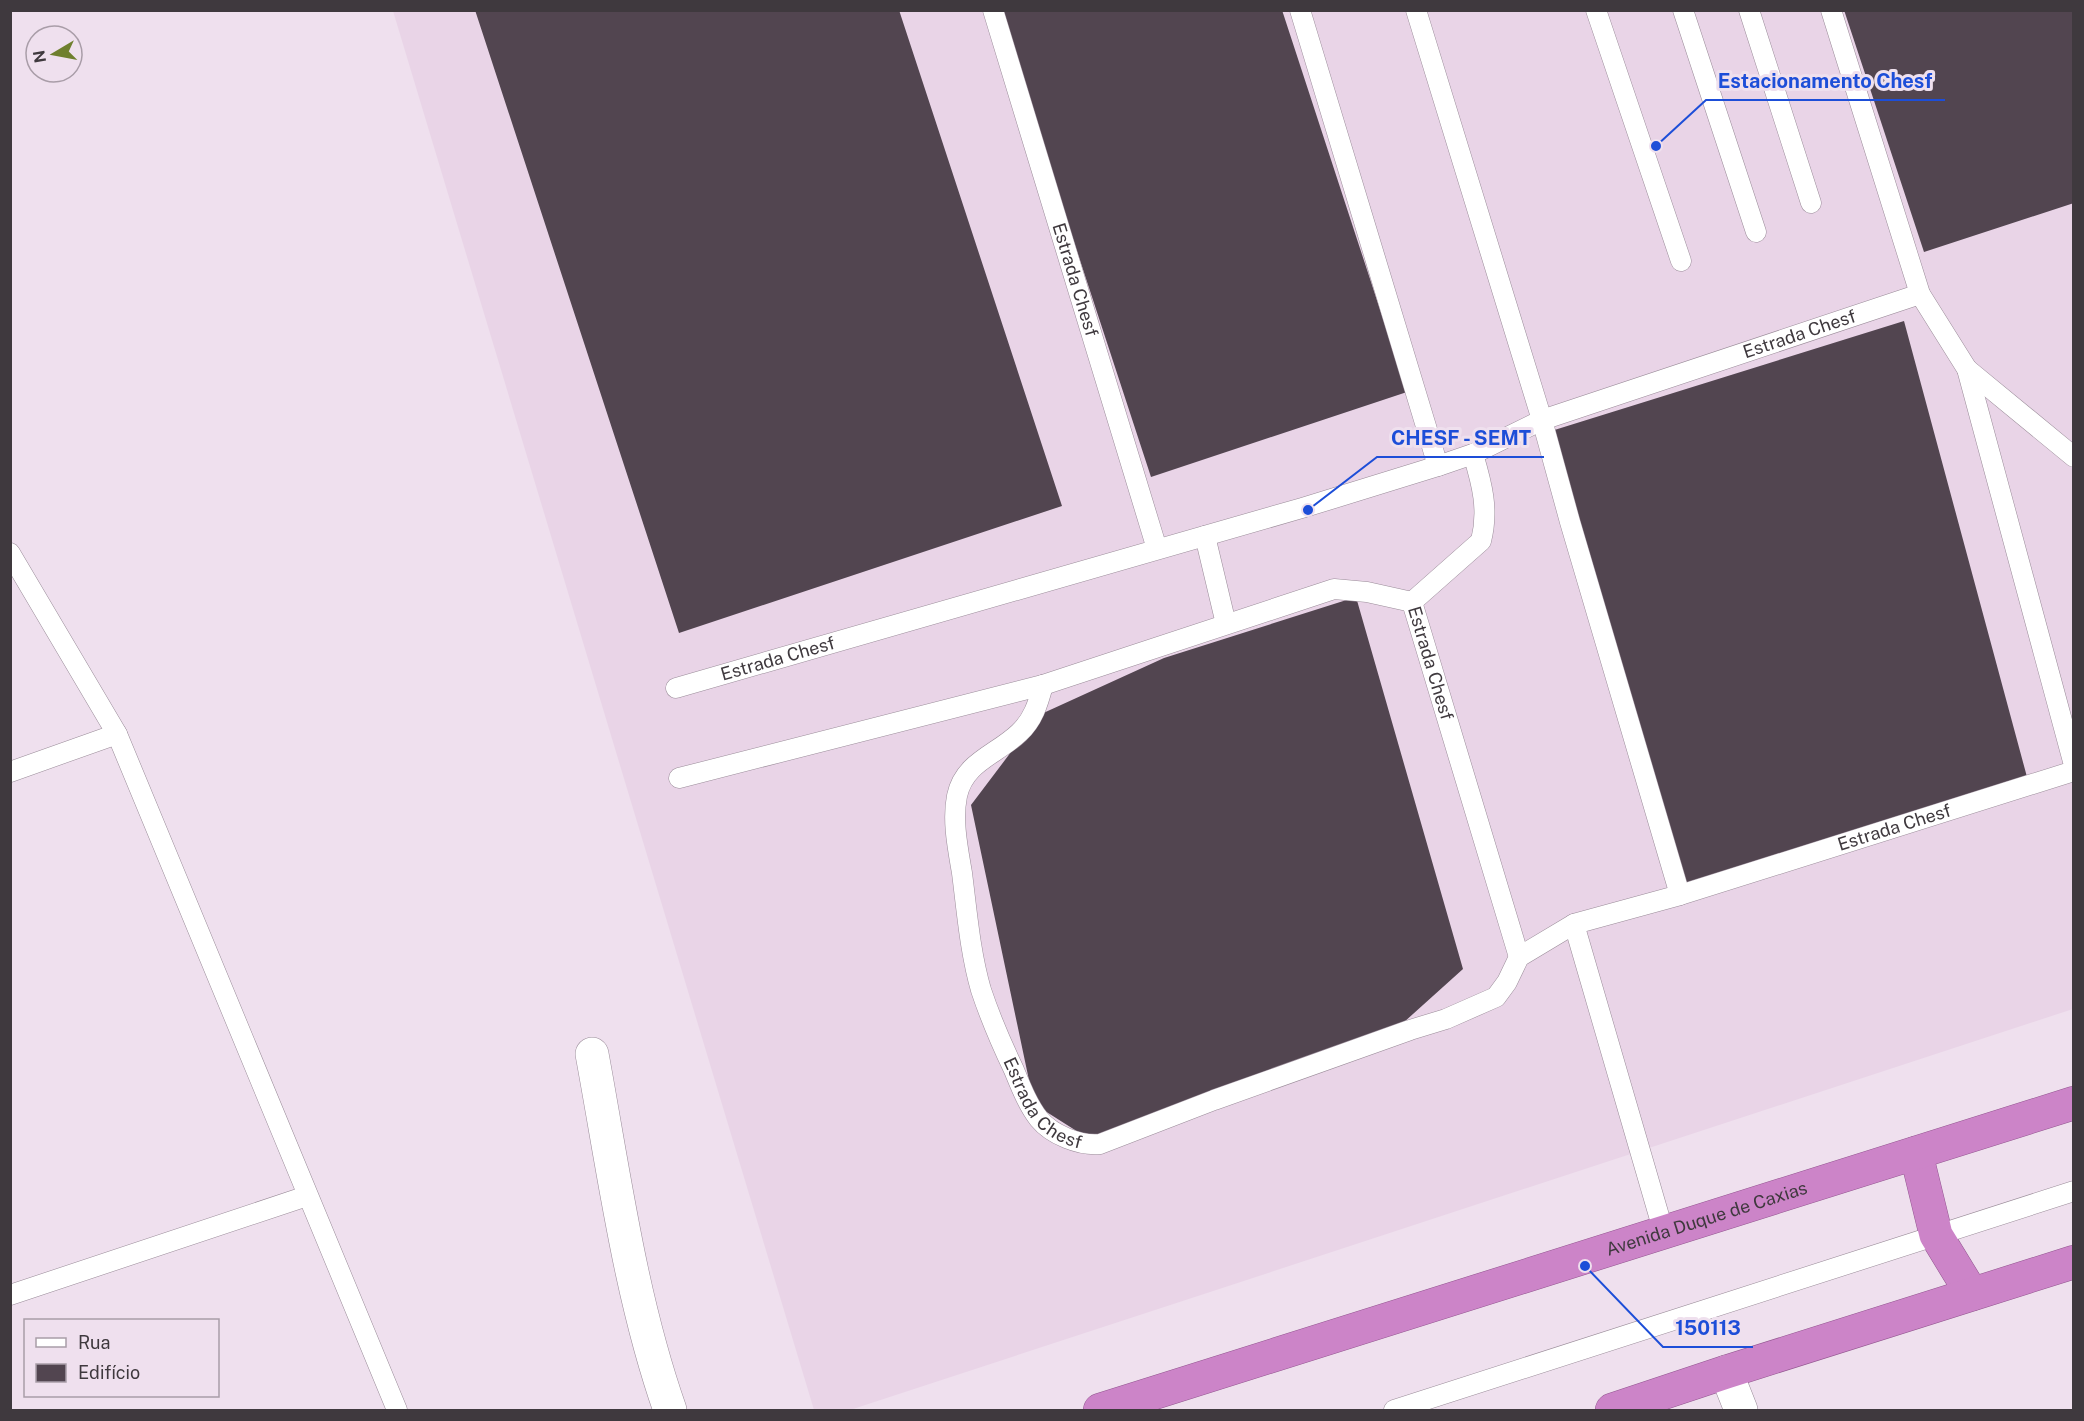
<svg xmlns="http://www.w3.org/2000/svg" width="2084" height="1421" font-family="'Public Sans',sans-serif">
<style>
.built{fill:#e9d4e7}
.building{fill:#524550}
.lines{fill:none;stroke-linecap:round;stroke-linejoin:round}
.service-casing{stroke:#9a8c99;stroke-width:21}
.minor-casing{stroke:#9a8c99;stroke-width:34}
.trunk-casing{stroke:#92568f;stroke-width:34}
.service{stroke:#fff;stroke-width:20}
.minor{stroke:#fff;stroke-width:33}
.trunk{stroke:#cc84c8;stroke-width:33}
.labels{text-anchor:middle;stroke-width:6;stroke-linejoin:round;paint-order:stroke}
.street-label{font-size:18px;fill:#3f393e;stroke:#efe0ee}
.leader{fill:none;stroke:#1d4ed8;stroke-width:2}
.callout-dot{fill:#1d4ed8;stroke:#efe0ee;stroke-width:2}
.callout-label{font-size:20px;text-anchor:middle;font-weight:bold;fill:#1d4ed8;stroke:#efe0ee;stroke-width:6;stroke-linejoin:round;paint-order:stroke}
</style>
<rect width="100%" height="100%" fill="#efe0ee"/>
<!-- built -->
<path class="built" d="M393,11H2073V1009L850,1410H814Z"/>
<!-- building -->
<path class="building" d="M475,10H899L1062,506L679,633Z
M998,10H1282L1407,392L1151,477Z
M1844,10H2074V203L1924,252Z
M1904,321L2027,777L1683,887L1548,432Z
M1356,597L1463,969L1393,1032L1097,1144L1034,1104L971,805L1039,715L1164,658Z"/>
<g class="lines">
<defs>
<g id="service">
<path id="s1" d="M993,10L1157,549"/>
<path d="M1300,10L1438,466"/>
<path d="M1416,10L1542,420L1570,522L1680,895"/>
<path d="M1596,10L1681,261"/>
<path d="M1683,10L1756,232"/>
<path d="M1749,10L1811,203"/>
<path d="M1831,10L1920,294L1967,369L2074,765"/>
<path d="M1967,369L2074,457"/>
<path d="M1205,536L1226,624"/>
<path d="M10,553L117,734L397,1410"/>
<path id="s2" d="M1412,602L1519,957"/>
<path d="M1412,602L1481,541C1489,510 1482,484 1473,454"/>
<path id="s3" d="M1043,685C1038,704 1033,720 1019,733C996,755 964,762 957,796C952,821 958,849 962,873C967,912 970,952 981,990C990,1017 1002,1045 1014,1070C1021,1087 1028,1105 1039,1119C1052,1135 1080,1146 1100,1144L1214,1100L1410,1030L1446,1019L1496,997L1507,982L1519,957L1574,924L1680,895L2074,771"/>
<path id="s4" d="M676,688L1302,508L1438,466L1473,454L1542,420L1920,294"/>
<path d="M10,772L117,734"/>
<path d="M679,778L1043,685L1334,589L1367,592L1412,602"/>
<path d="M1574,924L1664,1233"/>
<path d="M10,1295L307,1196"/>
<path d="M1394,1410L2074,1191"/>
</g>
<path id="minor" d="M592,1054C614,1173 630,1296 670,1410
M1726,1372L1741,1410"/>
<g id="trunk">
<path d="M1916,1153L1936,1235L1972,1294"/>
<path id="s5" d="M1100,1410L2074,1103"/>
<path d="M1612,1410L1726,1372L2074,1262"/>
</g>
</defs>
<!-- service casing -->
<use href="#service" class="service-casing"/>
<!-- minor casing -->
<use href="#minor" class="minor-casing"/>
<!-- trunk casing -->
<use href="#trunk" class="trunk-casing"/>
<!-- service -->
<use href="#service" class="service"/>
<!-- minor -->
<use href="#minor" class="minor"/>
<!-- trunk -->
<use href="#trunk" class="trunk"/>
</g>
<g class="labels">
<!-- street labels -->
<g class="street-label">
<text dy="6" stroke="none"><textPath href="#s1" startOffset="282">Estrada Chesf</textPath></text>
<text dy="6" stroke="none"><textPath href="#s4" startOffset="1179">Estrada Chesf</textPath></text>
<text dy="6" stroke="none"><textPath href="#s4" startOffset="106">Estrada Chesf</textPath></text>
<text dy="6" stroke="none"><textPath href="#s2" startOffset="64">Estrada Chesf</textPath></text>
<text dy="6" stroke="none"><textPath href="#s3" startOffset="1419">Estrada Chesf</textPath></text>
<text dy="6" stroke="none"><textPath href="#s3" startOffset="474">Estrada Chesf</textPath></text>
<text dy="6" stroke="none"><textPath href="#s5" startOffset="636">Avenida Duque de Caxias</textPath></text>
</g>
</g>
<!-- callouts -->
<path class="leader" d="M1656 146L1706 100H1945M1308 510L1377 457H1544M1585 1266L1663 1347H1753"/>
<g class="callout-dot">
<circle cx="1656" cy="146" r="6"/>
<circle cx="1308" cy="510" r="6"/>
<circle cx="1585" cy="1266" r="6"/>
</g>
<g class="callout-label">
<text x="1825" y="88">Estacionamento Chesf</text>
<text x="1461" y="445">CHESF - SEMT</text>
<text x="1708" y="1335">150113</text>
</g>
<!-- border -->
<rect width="2084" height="1421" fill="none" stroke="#3f393e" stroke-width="24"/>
<!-- legend -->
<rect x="24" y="1319" width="195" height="78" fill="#efe0ee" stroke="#a99da8" stroke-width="1.5"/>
<rect x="36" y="1338" width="30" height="9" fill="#ffffff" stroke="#a99da8" stroke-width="1.5"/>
<text x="78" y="1349" font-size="18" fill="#3f393e">Rua</text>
<rect x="36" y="1364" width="30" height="18" fill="#524550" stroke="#a99da8" stroke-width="1.5"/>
<text x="78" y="1379" font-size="18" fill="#3f393e">Edifício</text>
<!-- north arrow -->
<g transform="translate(54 54) rotate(260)"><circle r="28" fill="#efe0ee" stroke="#a99da8" stroke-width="1.5"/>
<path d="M0-4.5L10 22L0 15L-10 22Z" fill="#6f7f2e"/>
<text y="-9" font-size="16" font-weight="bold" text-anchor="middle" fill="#3f393e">N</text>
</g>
</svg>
